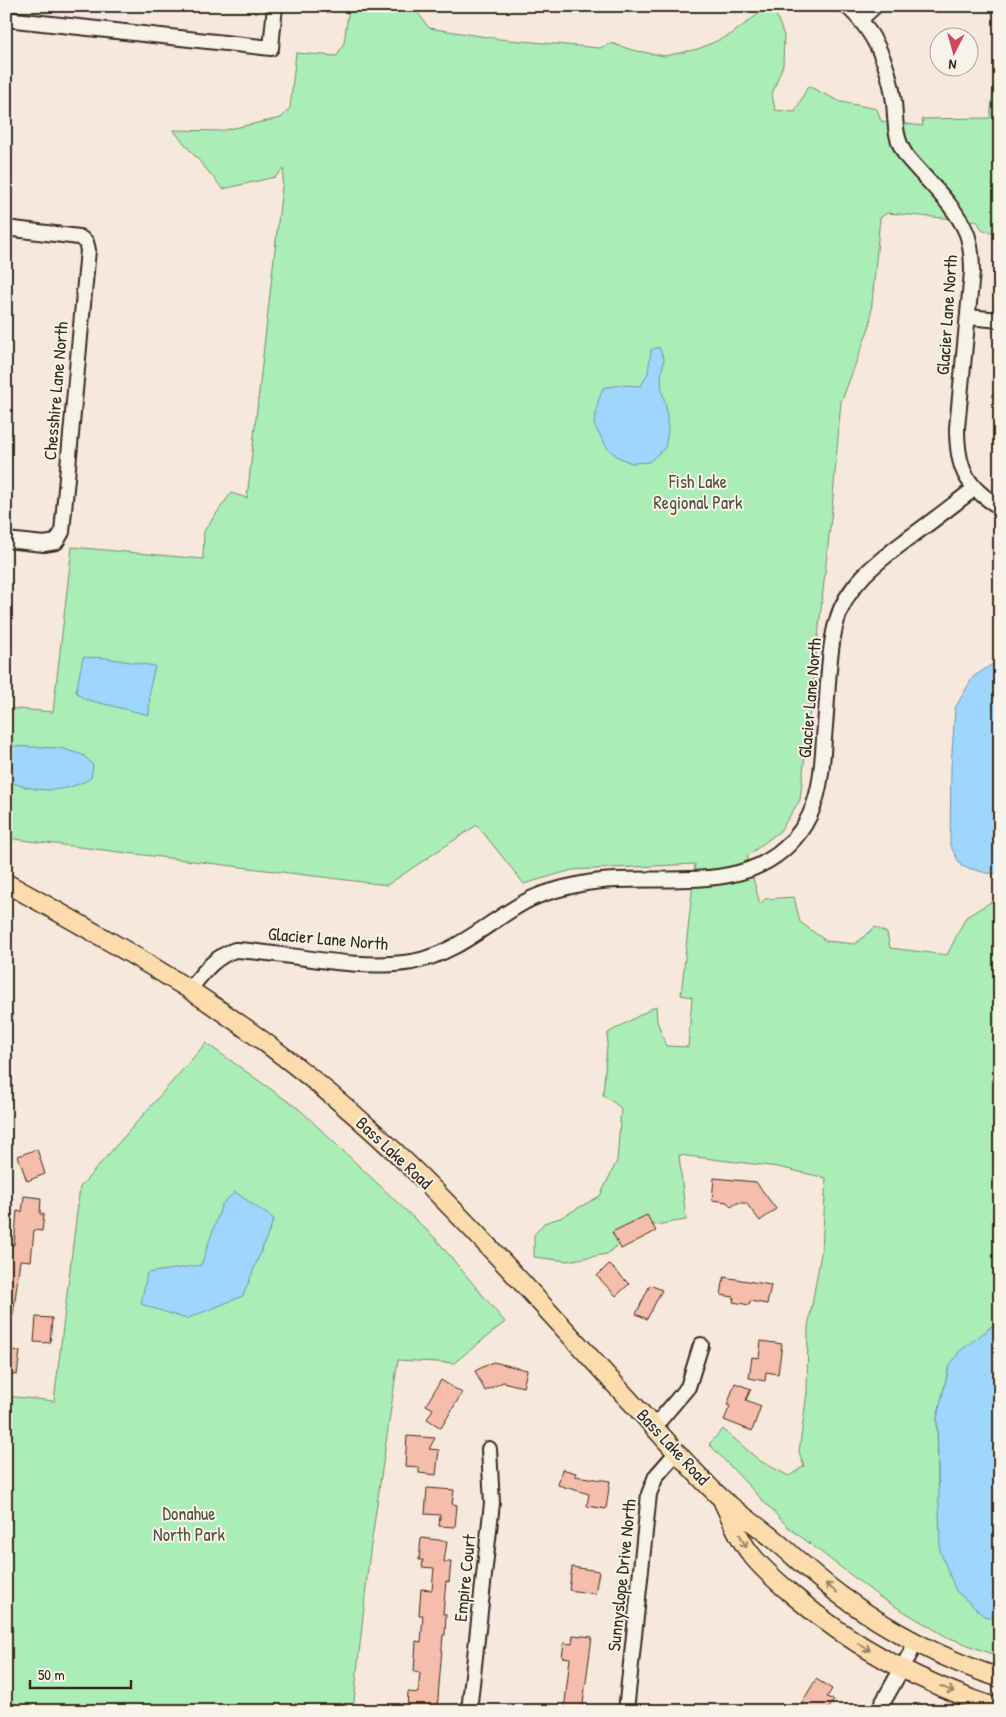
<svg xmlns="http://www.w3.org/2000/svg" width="1006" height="1717" font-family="'Patrick Hand',sans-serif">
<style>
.green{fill:#aaedb7;stroke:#728c6a}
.water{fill:#9dd7fd;stroke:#7692a4}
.building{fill:#f6bdab;stroke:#3b2a1e}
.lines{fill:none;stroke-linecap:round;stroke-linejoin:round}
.minor-casing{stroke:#3b2a1e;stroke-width:18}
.major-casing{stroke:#3b2a1e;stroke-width:21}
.minor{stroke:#f7f3e8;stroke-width:14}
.major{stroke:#fcdcac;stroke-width:18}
.oneway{stroke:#9c8365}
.labels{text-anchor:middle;stroke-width:4;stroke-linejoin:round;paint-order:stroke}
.street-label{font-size:18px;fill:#3b2a1e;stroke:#f7f3e8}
.park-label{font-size:18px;fill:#51513d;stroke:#f7f3e8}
</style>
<rect width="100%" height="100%" fill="#f7e8dc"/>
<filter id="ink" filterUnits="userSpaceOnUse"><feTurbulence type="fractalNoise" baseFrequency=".02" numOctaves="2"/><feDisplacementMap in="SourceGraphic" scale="10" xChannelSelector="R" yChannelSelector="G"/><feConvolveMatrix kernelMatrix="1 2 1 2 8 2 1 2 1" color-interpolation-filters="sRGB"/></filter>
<g filter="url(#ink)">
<!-- green -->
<path class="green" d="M349,6H413L429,28L499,39L600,48L611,43L632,50L665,56L698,49L730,35L761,12L775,11L784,36L783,65L772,94L775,110L795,112L808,86L841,102L877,109L881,121L923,126L922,119L990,118L1000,30V233L983,231L977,221L887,213L880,218L870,325L842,400L841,401L832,509L800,800L780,831L747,856L760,904L765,899L794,897L800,922L826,941L855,944L875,927L887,933L890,948L947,955L966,917L991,902L1000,906V1318L949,1367L937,1418L938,1485L984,1616L1000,1620V1657L947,1637L881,1598L788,1527L709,1444L723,1429L760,1461L789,1476L804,1466L799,1452L807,1392L808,1327L822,1248L826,1178L778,1167L679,1155L686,1220L637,1228L607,1254L567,1261L534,1257V1235L544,1223L560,1218L600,1196L617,1161L621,1108L603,1095L608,1033L656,1006L657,1021L666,1046L688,1047L692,997L681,995L695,864L572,870L524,884L477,825L387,885L6,838V708L53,712L72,547L203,559L204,531L231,493L247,498L284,169L275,177L223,189L173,130L220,131L281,118L290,108L296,53L337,56L344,43Z
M206,1043L300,1110L435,1238L505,1322L454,1363L398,1360L369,1559L353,1711H6V1396L54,1401L80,1187Z"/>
<!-- water -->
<path class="water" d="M659,347L664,359L661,376L662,391L666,406L668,431L665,448L649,462L631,463L618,457L608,449L594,425L598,402L603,388L620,385L641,386L648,373L651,350Z
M83,657L106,658L155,666L150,687L149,715L84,699L76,692Z
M1000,659V874L986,873L961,866L950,845L951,767L955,708L973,677Z
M6,746L60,748L83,755L93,765L91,778C63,794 36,793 6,780Z
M235,1192L274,1219L243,1296L186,1319L141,1304L147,1273L201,1265L222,1204Z
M1000,1318V1620L984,1616L956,1591L940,1551L937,1418L949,1367L959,1352L990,1328Z"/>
<!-- building -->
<path class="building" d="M37,1149L45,1174L27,1181L18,1156Z
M714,1178L756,1182L776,1209L760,1221L746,1203H737L731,1207L727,1202L712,1200Z
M24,1196L41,1198L40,1214H44L42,1231L34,1230L31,1261L20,1260L13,1316L6,1315V1244L14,1245L17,1211L22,1212Z
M647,1215L656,1231L621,1249L612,1232Z
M609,1264L629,1284L616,1296L597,1276Z
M724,1277L771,1285L767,1304L750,1301L749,1305L733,1302L734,1297L721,1295Z
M650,1285L662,1290L647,1319L636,1314Z
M36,1317L52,1318L50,1343L34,1342Z
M761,1341L782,1344L778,1374L766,1372L765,1381L749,1378L752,1357L759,1358Z
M6,1349L20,1351L17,1375L6,1374Z
M493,1362L527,1370L523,1387L503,1382L485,1391L475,1371Z
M441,1380L462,1393L441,1428L427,1419L433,1409L426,1405Z
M735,1383L751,1389L746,1400L761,1406L752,1431L724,1420L730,1406L727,1405Z
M407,1436L435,1438L429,1449L439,1450L436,1475L419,1473V1467L405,1466Z
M562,1469L576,1473L575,1476L610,1481L606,1509L587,1506L589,1494L558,1485Z
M427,1488L454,1490L452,1504L457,1505L455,1527L439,1526L440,1515L425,1514Z
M421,1538L447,1541L444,1562H451L449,1582L446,1581L443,1614H446L445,1635H443L437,1711H407L408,1692L418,1693L420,1673L414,1672L416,1641L421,1642L423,1615H419L421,1589L432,1590L434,1568L422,1567L423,1560H419Z
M572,1567L599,1571L595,1594L569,1590Z
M573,1635L592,1637L582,1711H564L570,1658L562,1657L564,1643L572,1644Z
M816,1679L832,1689L827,1697L834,1700L827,1711H809L800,1706Z"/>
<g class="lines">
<defs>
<path id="minor" d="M847,6C875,32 889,64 894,102C896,124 894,138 907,157C926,180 956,206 967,234C971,246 972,259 972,272L957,428C957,467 965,487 1000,507
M6,19L271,48L275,6
M861,19L875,6
M6,228L79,237L86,242L88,250L62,532L56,542L44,544L6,540
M968,317L1000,320
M189,990C203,973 214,957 235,950C294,953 353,971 412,962C455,954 486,924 523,903C540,893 562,888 581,884C657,869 756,904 805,824C823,794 822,759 825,726C828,694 828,650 837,620C848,581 883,558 913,535C934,520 954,504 974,489
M654,1427L688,1387L701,1345
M469,1711L492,1503L489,1449
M626,1711L649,1494L656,1476L677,1452
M878,1711L916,1643"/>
<path id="major" d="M6,883C68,917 130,952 190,990C271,1043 348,1105 416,1172C491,1246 561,1326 632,1403C661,1434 689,1468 720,1497C738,1513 758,1526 776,1541C797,1559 818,1579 840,1595C889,1631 942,1659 1000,1678
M723,1502C731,1518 739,1540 750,1553C762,1569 779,1583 794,1596C855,1649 923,1684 1000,1709"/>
</defs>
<!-- minor casing -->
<use href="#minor" class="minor-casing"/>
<!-- major casing -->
<use href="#major" class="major-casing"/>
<!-- minor -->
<use href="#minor" class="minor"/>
<!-- major -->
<use href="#major" class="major"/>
</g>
<!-- one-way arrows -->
<defs><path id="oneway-shaft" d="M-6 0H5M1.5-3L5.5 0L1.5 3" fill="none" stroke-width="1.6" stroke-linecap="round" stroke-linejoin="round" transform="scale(1.25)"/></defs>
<g class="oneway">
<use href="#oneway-shaft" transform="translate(743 1541) rotate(63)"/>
<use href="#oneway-shaft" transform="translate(831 1588) rotate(-140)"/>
<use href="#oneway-shaft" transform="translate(864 1647) rotate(31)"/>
<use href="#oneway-shaft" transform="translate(947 1689) rotate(23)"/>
</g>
</g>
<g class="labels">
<!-- street labels -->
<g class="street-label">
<text transform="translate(947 315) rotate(-86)" y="6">Glacier Lane North</text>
<text transform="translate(56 391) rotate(-85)" y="6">Chesshire Lane North</text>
<text transform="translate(810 698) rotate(-85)" y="6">Glacier Lane North</text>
<text transform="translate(328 939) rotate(5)" y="6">Glacier Lane North</text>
<text transform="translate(394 1153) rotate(43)" y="6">Bass Lake Road</text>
<text transform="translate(673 1447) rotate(47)" y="6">Bass Lake Road</text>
<text transform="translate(622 1575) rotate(-84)" y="6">Sunnyslope Drive North</text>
<text transform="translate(465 1578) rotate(-84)" y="6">Empire Court</text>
</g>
<!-- park labels -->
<g class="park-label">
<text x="698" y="488">Fish Lake<tspan x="698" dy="21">Regional Park</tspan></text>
<text x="189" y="1520">Donahue<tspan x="189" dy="21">North Park</tspan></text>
</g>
</g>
<!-- margin -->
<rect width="1006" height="1717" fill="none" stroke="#f7f3e8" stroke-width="25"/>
<rect x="12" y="12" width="981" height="1692" fill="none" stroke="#3b2a1e" stroke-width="2" filter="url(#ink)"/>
<!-- north arrow -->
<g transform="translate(954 52) rotate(186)"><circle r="24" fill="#f7f3e8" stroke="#aca397"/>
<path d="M0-4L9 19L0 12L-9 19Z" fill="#d1495b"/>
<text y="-8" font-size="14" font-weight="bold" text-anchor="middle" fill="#3b2a1e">N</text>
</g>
<!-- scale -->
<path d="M30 1680v8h101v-8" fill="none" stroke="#3b2a1e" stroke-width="2.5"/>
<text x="38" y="1680" font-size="15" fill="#3b2a1e" stroke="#f7f3e8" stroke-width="4" paint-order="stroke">50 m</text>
</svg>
